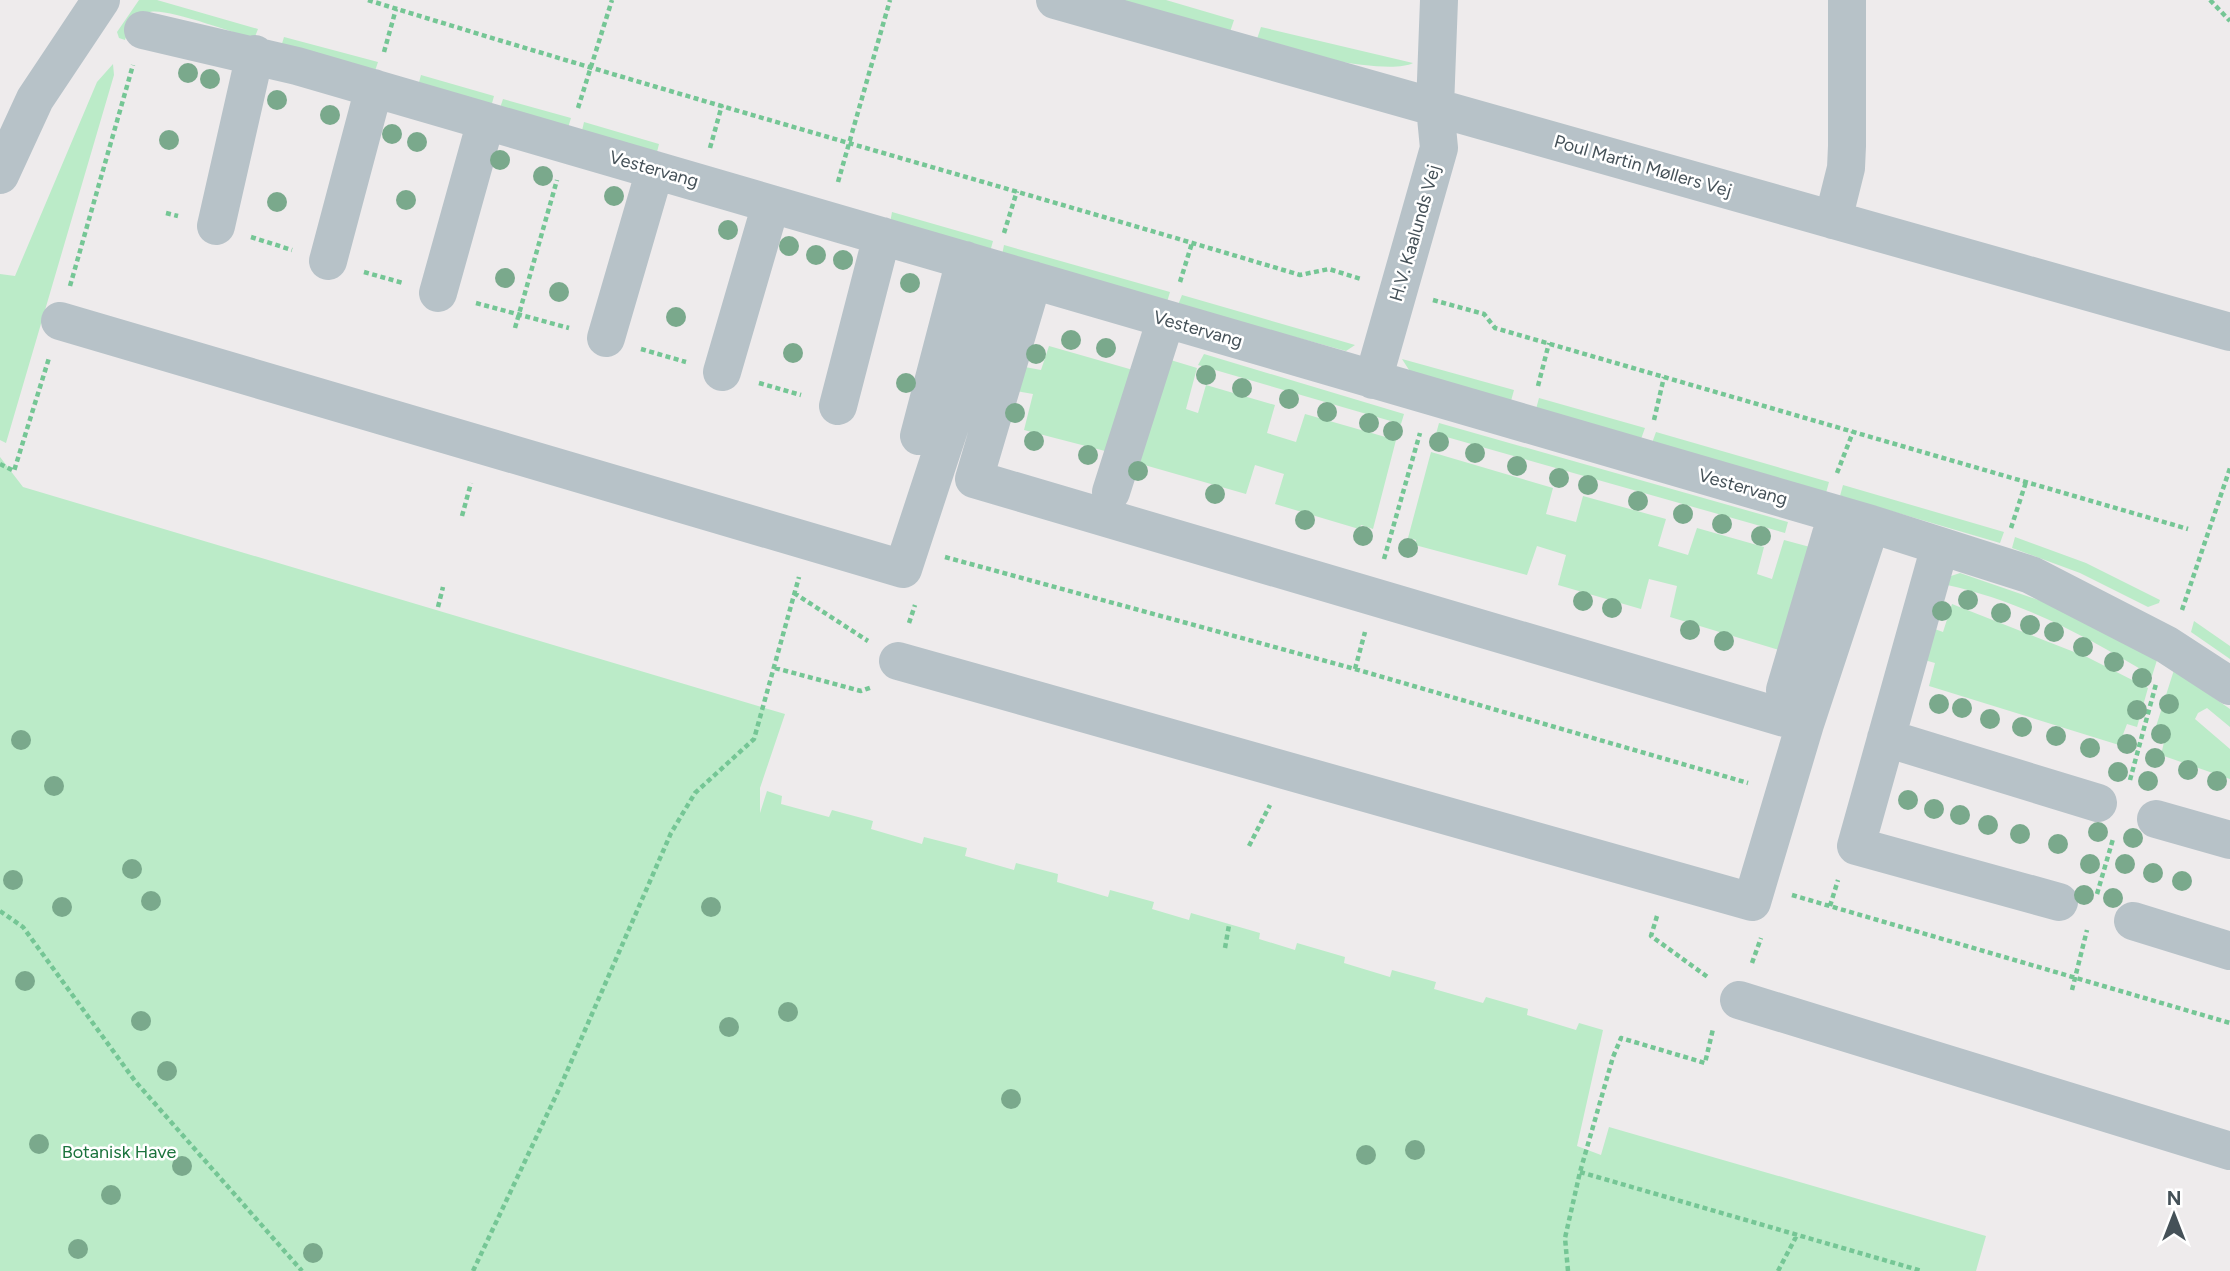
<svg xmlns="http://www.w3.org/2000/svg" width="2230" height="1271" font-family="Figtree,sans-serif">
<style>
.green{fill:#bbebc8}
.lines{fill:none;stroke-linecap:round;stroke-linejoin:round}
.path{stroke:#75c695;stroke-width:4.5;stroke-dasharray:5 3.5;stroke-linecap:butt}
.minor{stroke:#b7c2c8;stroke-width:38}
.tree{fill:#7aa98c}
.labels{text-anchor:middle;stroke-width:5;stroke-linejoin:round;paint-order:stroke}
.street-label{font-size:18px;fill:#455158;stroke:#fff}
.park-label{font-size:18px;fill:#1b733d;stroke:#fff}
</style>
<rect width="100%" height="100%" fill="#eeebec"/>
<!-- green -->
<path class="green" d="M139,0H157L258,29L254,39C234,33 167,8 150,12C137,15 129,29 125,40L119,38L117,32Z
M1097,0H1166L1234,20L1228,38Z
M1261,27L1413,63C1388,76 1287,51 1255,45Z
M284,37L378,62L374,74L281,47Z
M113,64L114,75L6,443L0,440V274L15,276L97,82Z
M421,75L494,96L491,107L418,86Z
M503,99L571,118L567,131L499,111Z
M584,122L659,144L656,156L581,135Z
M892,212L993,241L990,252L890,223Z
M1004,245L1170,292L1167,302L1002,255Z
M1182,295L1355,345L1346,351L1178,305Z
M1049,346L1133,370L1105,451L1024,430L1033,394L1016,391L1025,367L1041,370Z
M1204,354L1404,414L1401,424L1198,365Z
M1164,358L1197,368L1186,409L1198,413L1206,385L1275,405L1267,433L1296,442L1305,414L1396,440L1373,529L1361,525L1359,529L1275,504L1284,474L1255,465L1246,494L1134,462Z
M1402,359L1514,390L1511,401L1411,373Z
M1539,398L1645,428L1641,439L1536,409Z
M1439,423L1788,522L1785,533L1436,434Z
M1656,432L1829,482L1826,493L1652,443Z
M1431,452L1553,488L1546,514L1576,522L1583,496L1666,519L1658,546L1688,555L1697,528L1764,547L1757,574L1772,579L1784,540L1810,547L1779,650L1670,617L1677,586L1649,579L1641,609L1558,585L1566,555L1537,546L1527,575L1415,545L1416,540L1408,538Z
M0,457L23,487L785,714L760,788V813L767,791L782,796L781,804L829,817L832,810L873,821L871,829L922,844L924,837L967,848L965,856L1014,870L1016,863L1058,874L1057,882L1108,897L1110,890L1154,902L1152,909L1189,920L1191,913L1260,933L1259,939L1295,950L1297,943L1345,957L1344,963L1390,977L1392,970L1436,982L1434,989L1483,1003L1486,997L1528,1009L1527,1015L1576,1030L1579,1023L1603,1030L1577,1146L1601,1155L1609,1127L1986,1236L1976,1271H0Z
M1843,485L2004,532L2000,543L1840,496Z
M2015,537L2086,563L2160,600L2159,603L2148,607L2080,573L2012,548Z
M1960,573L2047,603L2157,660L2152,676C2088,637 2021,601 1947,585L1951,576Z
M1952,604L2087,657L2148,688L2137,727L2127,724L2119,745L1929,686L1935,663L1921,659L1929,627L1943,632Z
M2194,621L2230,646V659L2191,632Z
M2174,670L2230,709V727L2207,708L2198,713L2195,719L2230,749V779L2161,755L2164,742L2152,739Z"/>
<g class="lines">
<!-- path -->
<path class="path" d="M368,0C677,96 990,182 1300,275L1329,269L1361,279
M2210,0L2230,21
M384,52L396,9
M578,108L612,0
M710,148L722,105
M838,182L890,0
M166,213L178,216
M1004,233L1017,191
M251,237L292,250
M364,272L403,283
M1180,282L1192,243
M70,286L133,65
M1433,300L1484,314L1495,328L2188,529
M476,303L569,328
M515,328L557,180
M641,349L686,362
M759,383L801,395
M1538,386L1549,343
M1654,420L1664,377
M0,464L14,471L49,358
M1837,473L1853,432
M462,516L471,483
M2011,528L2026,482
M945,557L1355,669L1365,632
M1384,559L1420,433
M794,593L868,641
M438,607L443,587
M2182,610L2230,468
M909,623L915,605
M775,668L861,691L872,687
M1355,669L1748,783
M2130,780L2156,684
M1249,846L1270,805
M2097,894L2113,839
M1792,895L2230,1023
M1830,906L1838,880
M0,911L23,927L135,1081L302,1271
M1657,916L1651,936L1709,978
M1225,948L1229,925
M1752,963L1761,938
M2072,990L2087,930
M1580,1172L1922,1271
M473,1271L561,1085L671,833L695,793L754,739L799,577
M1568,1271L1565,1238L1580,1172L1613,1057L1621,1038L1705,1063L1713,1029
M1778,1271L1797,1235"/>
<!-- minor -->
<path class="minor" d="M1055,0L2230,332
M143,30L297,66L1871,524L2031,575L2167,645L2230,686
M0,175L35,99L101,0
M1833,220L1846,168L1847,146V0
M216,226L255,54
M328,261L374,88
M1033,280L974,479L1805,724
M438,293L486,121
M60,321L903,569L1001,271
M606,338L655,170
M722,372L771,204
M1373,380L1439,148L1435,107L1439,0
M838,406L882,236
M919,436L965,260
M1111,492L1166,319
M1940,546L1856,846L2059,902
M898,661L1752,902L1805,724L1871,524
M1785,690L1837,514
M1886,738L2098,803
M2156,819L2230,840
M2133,921L2230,951
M1739,1000L2230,1151"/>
</g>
<!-- trees -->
<g class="tree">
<circle cx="188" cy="73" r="10"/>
<circle cx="210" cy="79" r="10"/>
<circle cx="277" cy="100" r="10"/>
<circle cx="330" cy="115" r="10"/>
<circle cx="392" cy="134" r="10"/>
<circle cx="169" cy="140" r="10"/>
<circle cx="417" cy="142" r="10"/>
<circle cx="500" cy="160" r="10"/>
<circle cx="543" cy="176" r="10"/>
<circle cx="614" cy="196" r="10"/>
<circle cx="406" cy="200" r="10"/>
<circle cx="277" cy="202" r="10"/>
<circle cx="728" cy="230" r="10"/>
<circle cx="789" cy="246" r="10"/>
<circle cx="816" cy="255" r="10"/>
<circle cx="843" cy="260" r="10"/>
<circle cx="505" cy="278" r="10"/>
<circle cx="910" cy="283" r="10"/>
<circle cx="559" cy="292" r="10"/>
<circle cx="676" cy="317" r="10"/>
<circle cx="1071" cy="340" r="10"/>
<circle cx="1106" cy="348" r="10"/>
<circle cx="793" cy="353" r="10"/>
<circle cx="1036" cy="354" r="10"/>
<circle cx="1206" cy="375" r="10"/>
<circle cx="906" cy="383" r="10"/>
<circle cx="1242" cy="388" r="10"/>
<circle cx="1289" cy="399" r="10"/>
<circle cx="1327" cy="412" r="10"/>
<circle cx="1015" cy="413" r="10"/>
<circle cx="1369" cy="423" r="10"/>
<circle cx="1393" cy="431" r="10"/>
<circle cx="1034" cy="441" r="10"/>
<circle cx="1439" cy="442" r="10"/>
<circle cx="1475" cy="453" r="10"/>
<circle cx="1088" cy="455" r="10"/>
<circle cx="1517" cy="466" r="10"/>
<circle cx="1138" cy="471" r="10"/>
<circle cx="1559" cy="478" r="10"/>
<circle cx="1588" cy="485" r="10"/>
<circle cx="1215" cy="494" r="10"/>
<circle cx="1638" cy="501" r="10"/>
<circle cx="1683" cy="514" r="10"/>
<circle cx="1305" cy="520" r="10"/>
<circle cx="1722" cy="524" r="10"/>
<circle cx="1363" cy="536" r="10"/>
<circle cx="1761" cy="536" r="10"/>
<circle cx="1408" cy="548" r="10"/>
<circle cx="1968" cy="600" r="10"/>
<circle cx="1583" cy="601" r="10"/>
<circle cx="1612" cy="608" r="10"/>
<circle cx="1942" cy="611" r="10"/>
<circle cx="2001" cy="613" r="10"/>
<circle cx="2030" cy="625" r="10"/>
<circle cx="1690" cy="630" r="10"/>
<circle cx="2054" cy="632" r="10"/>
<circle cx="1724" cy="641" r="10"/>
<circle cx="2083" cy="647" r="10"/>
<circle cx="2114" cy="662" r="10"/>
<circle cx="2142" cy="678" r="10"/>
<circle cx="1939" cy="704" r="10"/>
<circle cx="2169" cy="704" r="10"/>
<circle cx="1962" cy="708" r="10"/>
<circle cx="2137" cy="710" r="10"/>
<circle cx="1990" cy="719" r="10"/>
<circle cx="2022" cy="727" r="10"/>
<circle cx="2161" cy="734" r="10"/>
<circle cx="2056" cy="736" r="10"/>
<circle cx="21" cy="740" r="10"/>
<circle cx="2127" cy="744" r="10"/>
<circle cx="2090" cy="748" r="10"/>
<circle cx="2155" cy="758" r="10"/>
<circle cx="2188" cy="770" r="10"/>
<circle cx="2118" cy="772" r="10"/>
<circle cx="2148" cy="781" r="10"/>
<circle cx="2217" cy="781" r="10"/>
<circle cx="54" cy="786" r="10"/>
<circle cx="1908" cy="800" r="10"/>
<circle cx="1934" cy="809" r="10"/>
<circle cx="1960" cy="815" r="10"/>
<circle cx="1988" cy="825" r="10"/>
<circle cx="2098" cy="832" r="10"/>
<circle cx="2020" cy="834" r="10"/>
<circle cx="2133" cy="838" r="10"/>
<circle cx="2058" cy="844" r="10"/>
<circle cx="2090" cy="864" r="10"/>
<circle cx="2125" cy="864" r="10"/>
<circle cx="132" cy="869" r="10"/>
<circle cx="2153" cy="873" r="10"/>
<circle cx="13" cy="880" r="10"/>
<circle cx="2182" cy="881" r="10"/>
<circle cx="2084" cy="895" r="10"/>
<circle cx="2113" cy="898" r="10"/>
<circle cx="151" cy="901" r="10"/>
<circle cx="62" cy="907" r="10"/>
<circle cx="711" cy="907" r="10"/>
<circle cx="25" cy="981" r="10"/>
<circle cx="788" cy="1012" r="10"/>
<circle cx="141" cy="1021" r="10"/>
<circle cx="729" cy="1027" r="10"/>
<circle cx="167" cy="1071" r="10"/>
<circle cx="1011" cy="1099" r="10"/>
<circle cx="39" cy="1144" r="10"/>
<circle cx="1415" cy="1150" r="10"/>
<circle cx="1366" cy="1155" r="10"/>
<circle cx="182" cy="1166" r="10"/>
<circle cx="111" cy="1195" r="10"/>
<circle cx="78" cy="1249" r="10"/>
<circle cx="313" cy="1253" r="10"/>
</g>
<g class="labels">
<!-- street labels -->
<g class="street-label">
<text transform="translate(1643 166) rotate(16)" y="6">Poul Martin Møllers Vej</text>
<text transform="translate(654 169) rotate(16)" y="6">Vestervang</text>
<text transform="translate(1415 233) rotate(-74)" y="6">H.V. Kaalunds Vej</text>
<text transform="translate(1198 329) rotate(16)" y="6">Vestervang</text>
<text transform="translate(1743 487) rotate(16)" y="6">Vestervang</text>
</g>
<!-- park labels -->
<g class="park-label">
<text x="119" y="1158">Botanisk Have</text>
</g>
</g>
<!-- north arrow -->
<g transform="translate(2174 1215)" stroke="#ffffff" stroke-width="5" paint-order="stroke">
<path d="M0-5L12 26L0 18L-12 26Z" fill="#455158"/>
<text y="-10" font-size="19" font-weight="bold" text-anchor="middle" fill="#455158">N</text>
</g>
</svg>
